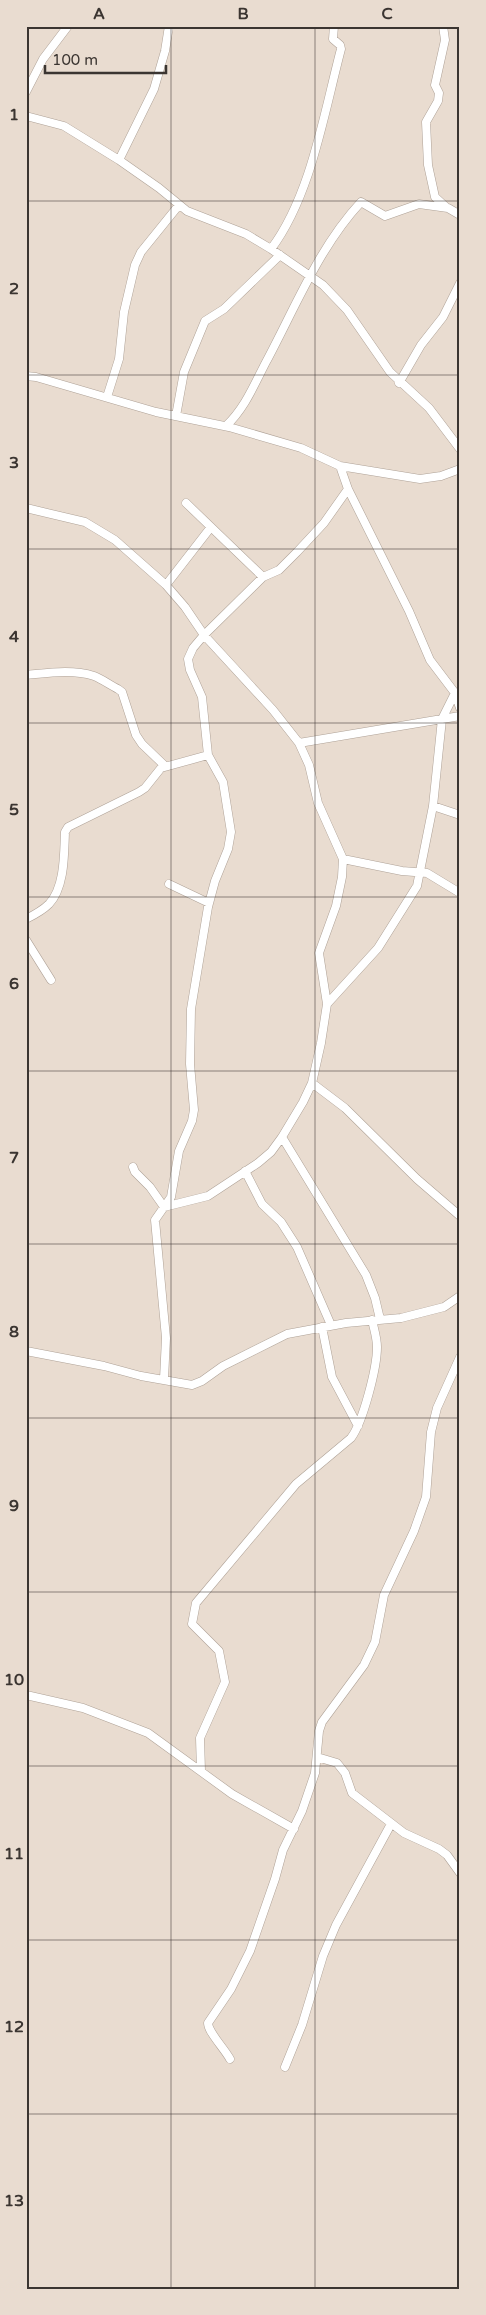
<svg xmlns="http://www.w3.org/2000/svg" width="486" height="2315" font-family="'Varela Round',sans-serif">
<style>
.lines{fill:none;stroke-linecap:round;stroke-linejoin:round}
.minor-casing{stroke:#afa297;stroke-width:9}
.minor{stroke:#fff;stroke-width:8}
.grid{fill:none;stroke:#3b3531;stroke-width:1;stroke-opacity:0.55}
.neatline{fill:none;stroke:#3b3531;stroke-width:2}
.grid-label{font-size:16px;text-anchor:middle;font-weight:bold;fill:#3b3531}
</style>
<rect width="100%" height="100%" fill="#e9dcd0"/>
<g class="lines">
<defs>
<path id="minor" d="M443,26L445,40L435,85L439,93L438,101L426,122L428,165L435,197L446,207
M26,92L43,59L68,26
M26,116L64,126L119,160L159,188L187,211L246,234L271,249L323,285L347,310L390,372L429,408L460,449
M119,160L154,89L165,51L169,26
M271,249C311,196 324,113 341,49L340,45L333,39L334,26
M26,376L36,377L156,412L229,427L301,448L340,466L420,479L441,476L460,469
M399,383L421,345L443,317L460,283
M107,397L119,359L124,312L135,265L141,252L179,205
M176,416L184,372L205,321L224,309L280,255
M226,426C245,408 254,385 266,362C295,308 319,247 361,202L385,216L419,204L448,208L460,215
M186,503L263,577
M26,508L85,522L115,540L166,585L185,607L204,635L273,710L299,743L309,765L318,803L343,859L342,877L336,906L319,953L327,1004L321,1043L312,1083L303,1102L282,1137L271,1152L258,1163L208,1196L164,1207L150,1187L135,1172L133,1167
M166,585L211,527
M26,675C48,673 72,669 94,676C102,679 110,685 118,689L122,692L136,735L142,744L165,766
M455,693L460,708
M299,743L460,716
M433,806L460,815
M343,859L402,871L427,873L460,893
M169,884L209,903
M26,919C34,915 43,910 49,904C65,887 64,854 65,832L68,827L139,792L145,788L161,768L208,755
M26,940L51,980
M327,1004L378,948L417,886L433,806L442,719L455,693L430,660L409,611L348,489L340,466
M312,1083L345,1108L417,1179L460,1216
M282,1137L366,1275L375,1298L380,1319
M245,1171L262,1204L281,1222L297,1247L331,1325
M322,1327L332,1377L358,1426
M26,1351L104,1366L141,1376L192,1385L202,1381L223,1366L287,1334L346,1323L401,1318L444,1307L460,1296
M164,1379L166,1338L155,1220L171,1197L179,1151L192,1121L194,1110L190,1064L191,1009L208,907L215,881L228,849L231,832L223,782L208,755L202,697L190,670L188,659L193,648L204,635L263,577L279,570L297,552L324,523L348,489
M26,1695L83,1708L148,1733L232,1794L294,1829
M317,1757L337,1763L345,1773L352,1793L404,1833L439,1849L447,1855L460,1873
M201,1771L200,1738L225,1682L219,1651L192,1624L196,1603L296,1484L351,1438C363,1422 377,1368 377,1347C377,1338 374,1329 372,1320
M230,2059C224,2048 208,2032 208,2023L231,1989L250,1951L275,1879L283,1850L302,1811L315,1773L319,1731L322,1722L364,1665L375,1642L384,1595L414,1531L426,1497L431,1432L437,1408L460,1357
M285,2067L302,2025L323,1956L336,1925L391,1824"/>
</defs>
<!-- minor casing -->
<use href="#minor" class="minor-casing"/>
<!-- minor -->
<use href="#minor" class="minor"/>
</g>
<!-- grid -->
<path class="grid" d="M171,26V2289M315,26V2289M26,201H460M26,375H460M26,549H460M26,723H460M26,897H460M26,1071H460M26,1244H460M26,1418H460M26,1592H460M26,1766H460M26,1940H460M26,2114H460"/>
<!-- border -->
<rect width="486" height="2315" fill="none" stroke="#e9dcd0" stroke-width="55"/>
<!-- scale -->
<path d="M45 65v8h121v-8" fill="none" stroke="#3b3531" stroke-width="2.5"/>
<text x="52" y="65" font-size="15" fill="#3b3531" stroke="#e9dcd0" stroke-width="4" paint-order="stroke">100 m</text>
<rect x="28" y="28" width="430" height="2260" class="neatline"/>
<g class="grid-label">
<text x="99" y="19">A</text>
<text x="243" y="19">B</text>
<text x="387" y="19">C</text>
<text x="14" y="120">1</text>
<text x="14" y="294">2</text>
<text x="14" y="468">3</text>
<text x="14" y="642">4</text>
<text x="14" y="815">5</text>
<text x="14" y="989">6</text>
<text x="14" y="1163">7</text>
<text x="14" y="1337">8</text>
<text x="14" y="1511">9</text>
<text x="14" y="1685">10</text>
<text x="14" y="1859">11</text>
<text x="14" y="2032">12</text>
<text x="14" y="2206">13</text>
</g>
</svg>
